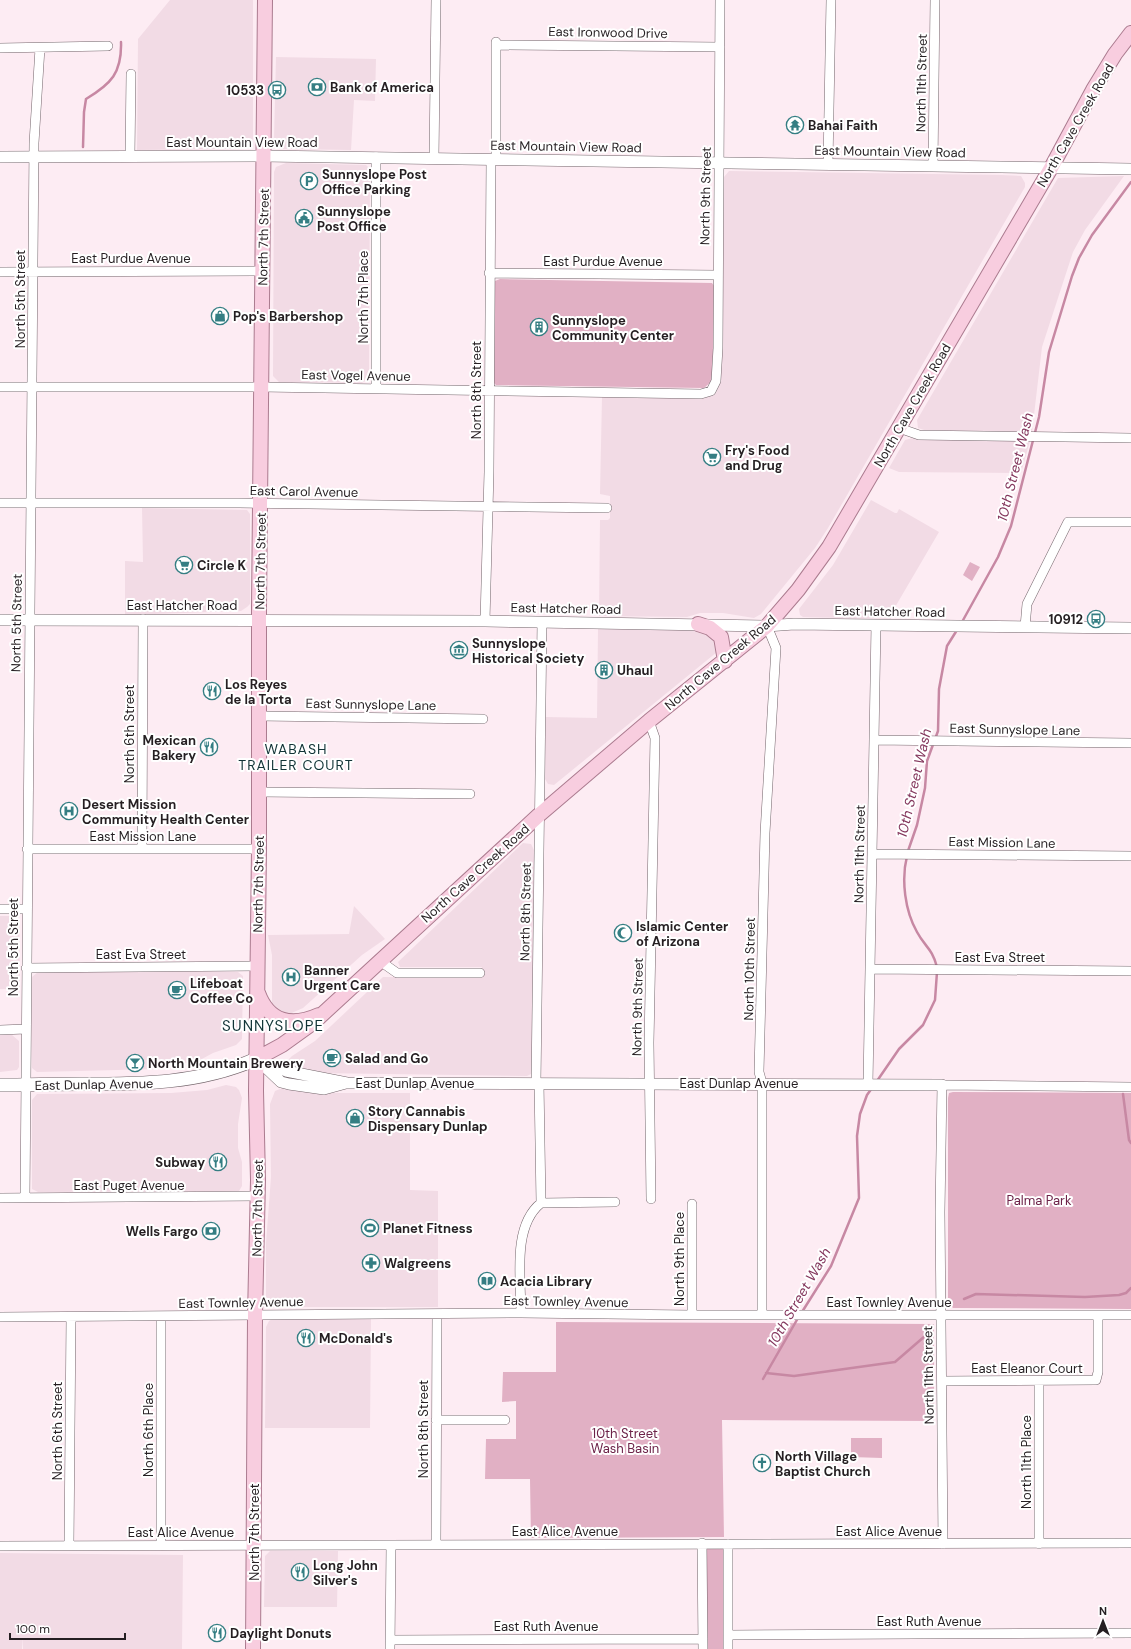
<svg xmlns="http://www.w3.org/2000/svg" width="1131" height="1649" font-family="'DM Sans',sans-serif">
<style>
.built{fill:#f2dbe5}
.green{fill:#e1b0c4}
.lines{fill:none;stroke-linecap:round;stroke-linejoin:round}
.stream{stroke:#c788a3;stroke-width:2.5}
.minor-casing{stroke:#73656b;stroke-width:10}
.tertiary-casing{stroke:#73656b;stroke-width:12}
.secondary-casing{stroke:#73656b;stroke-width:14}
.primary-casing{stroke:#ab7b8f;stroke-width:16}
.minor{stroke:#fff;stroke-width:9}
.tertiary{stroke:#fff;stroke-width:11}
.secondary{stroke:#fff;stroke-width:13}
.primary{stroke:#f8cddf;stroke-width:14}
.labels{text-anchor:middle;stroke-width:4;stroke-linejoin:round;paint-order:stroke}
.street-label{font-size:13px;fill:#251f22;stroke:#fff}
.poi-label{font-size:13px;font-weight:bold;fill:#251f22;stroke:#fff;text-anchor:start}
.park-label{font-size:13px;fill:#6d2349;stroke:#fff}
.water-label{font-size:14px;font-style:italic;fill:#84375d;stroke:#fff}
.neighbourhood-label{font-size:14px;letter-spacing:1px;fill:#123437;stroke:#fff}
.quarter-label{font-size:15px;letter-spacing:1px;fill:#123437;stroke:#fff}
</style>
<rect width="100%" height="100%" fill="#fdecf3"/>
<!-- built -->
<path class="built" d="M170,0H253V139L247,148L243,149L137,150L138,39Z
M276,57L376,59L375,101L354,100L351,150L281,149L276,145L274,139Z
M286,163L366,165L370,169L369,375L365,381L362,383L279,382L273,376L274,172L276,167Z
M729,171L1001,175L1021,176L1025,183V187L828,528L815,548L761,614L754,618L723,613H700L687,617L599,616L600,520H608L610,518V496L600,494L602,397L703,399L716,393L721,380L724,177Z
M1124,176L1085,230L1073,252L1042,347L1032,432L924,430L918,428L917,420L1058,178Z
M913,438L1027,441H1030L1021,473L899,472L889,468L905,440Z
M871,500L895,513H897L899,509L939,532L891,614V619L803,617L800,615L799,609L833,565Z
M142,508L247,510L250,514V604L247,607L241,611L125,615V561L143,562Z
M598,629L709,630L712,632L717,652L554,785L548,784L545,779L546,717L597,718Z
M523,843L531,844L534,850L532,1070L531,1074L527,1076L316,1073L287,1067L286,1062L292,1056L315,1041L383,977L481,978L482,967H400L398,962Z
M354,906L385,939L362,955L303,1008L287,1015L274,1009L272,1003V955L268,935L349,934Z
M0,916H15L19,918L20,989H0Z
M38,972H238L243,976L242,1039L236,1045L213,1053L200,1060L158,1069L37,1072L32,1068V977Z
M0,1035H12L19,1041V1067L17,1070L0,1072Z
M226,1085L236,1087L239,1090L242,1098L238,1124V1148L242,1162V1186L239,1191L38,1192L32,1189V1100L37,1094L171,1093L207,1090Z
M285,1087L326,1093H410V1190L438,1191V1307H272L266,1303V1243L271,1177L270,1104L275,1091Z
M272,1319H371L370,1428H265L266,1327L269,1321Z
M270,1551H338L337,1607H264L265,1556Z
M0,1553L183,1555L182,1649H23L22,1637V1649H0Z"/>
<!-- green -->
<path class="green" d="M500,279L712,283L715,287L712,381L704,388L496,385L493,382V284L495,281Z
M970,562L980,567L972,581L963,575Z
M953,1092L1131,1093V1309L953,1308L948,1302V1098L949,1093Z
M556,1322L934,1324V1421L722,1420L724,1537L531,1538L530,1479H485L486,1439H516V1401L502,1402L503,1372H556Z
M851,1438H882V1458L851,1457Z
M706,1547H724L725,1649H706Z"/>
<g class="lines">
<!-- stream -->
<path class="stream" d="M83,147L84,112L86,99C111,84 122,73 121,42
M962,622L998,557L1011,526L1039,417L1049,352L1072,276L1079,258L1092,235L1131,182
M908,851L917,825L925,788L927,761L938,731L939,689L947,646L957,630
M907,856C901,880 905,911 917,932C925,947 932,948 937,967
M877,1081L899,1049L923,1025L935,1000L937,972
M1123,1094L1129,1140L1131,1143
M964,1299L976,1294L1085,1297L1119,1295L1126,1293L1131,1288
M802,1312L831,1266L859,1198L857,1136L860,1114L867,1095L872,1088
M766,1373L794,1376L895,1362L925,1336
M763,1379L798,1318"/>
<defs>
<path id="minor" d="M496,45L720,47
M0,48L108,46
M130,156L131,74
M434,158L436,0
M496,159V42
M828,164L831,0
M933,166L935,0
M0,272L262,271
M489,273L717,275
M0,387H262L701,394L711,391L716,381L718,348L720,0
M376,389V157
M899,428L919,435L1131,438
M0,503H239L607,508
M485,621L489,472L491,159
M1025,627L1027,604L1068,522H1131
M259,716L483,719
M649,721L655,738L649,1043L651,1199
M874,740L1131,743
M259,792L470,794
M27,849H259
M142,849L143,619
M872,854L1131,856
M0,909H27
M380,961L397,973H480
M26,968L257,966
M870,969L1131,971
M0,1030L26,1029
M536,1083L542,622
M868,1084L876,625
M0,1198L257,1196
M25,1198L34,143L40,48
M541,1203L615,1202
M692,1204V1315
M521,1313C521,1279 512,1226 541,1203L539,1083
M762,1314V1083L759,1072L765,833L776,648L767,626
M0,1317L521,1313L692,1315H1131
M942,1381L1096,1380L1098,1372V1315
M1039,1381V1544
M436,1420H505
M702,1543L703,1649
M436,1544L437,1314
M943,1544L940,1212L942,1085L1131,1087
M161,1545V1316
M0,1546L1131,1543
M69,1546L71,1317
M728,1635L1131,1633
M390,1640L703,1639
M390,1649L391,1545
M728,1649V1544"/>
<path id="tertiary" d="M0,157L264,156L1131,169
M0,620L485,621L767,626L794,624L1131,628
M256,1059L286,1071L347,1083L942,1085
M262,1064L281,1082L289,1084L324,1089L346,1083"/>
<path id="secondary" d="M0,1085C27,1085 53,1084 80,1084C141,1084 200,1084 256,1059"/>
<path id="primary" d="M698,624L710,628L721,637L725,661
M258,993C269,1023 292,1027 319,1015
M256,1059L282,1045L314,1022L539,815L649,721L767,626L798,590L829,547L1051,168L1093,90L1115,54L1131,33
M253,1649L255,1316L258,1180L256,1091L259,849V606L265,0"/>
</defs>
<!-- minor casing -->
<use href="#minor" class="minor-casing"/>
<!-- tertiary casing -->
<use href="#tertiary" class="tertiary-casing"/>
<!-- secondary casing -->
<use href="#secondary" class="secondary-casing"/>
<!-- primary casing -->
<use href="#primary" class="primary-casing"/>
<!-- minor -->
<use href="#minor" class="minor"/>
<!-- tertiary -->
<use href="#tertiary" class="tertiary"/>
<!-- secondary -->
<use href="#secondary" class="secondary"/>
<!-- primary -->
<use href="#primary" class="primary"/>
</g>
<!-- icons -->
<defs>
<symbol id="bank-ring" viewBox="-11 -11 22 22"><circle r="9.5" fill="#fff" stroke="#357e83" stroke-width="1.5"/><path d="M-6-4H6V4H-6ZM0-2.3a2.3 2.3 0 1 0 0 4.6a2.3 2.3 0 1 0 0-4.6Z" fill="#357e83"/></symbol>
<symbol id="bus-ring" viewBox="-11 -11 22 22"><circle r="9.5" fill="#fff" stroke="#357e83" stroke-width="1.5"/><path d="M-5-6H5V4H4V6H2V4H-2V6H-4V4H-5ZM-3.5-4V0h7V-4ZM-3.5 1.2v1.5H-2V1.2ZM2 1.2v1.5H3.5V1.2Z" fill="#357e83"/></symbol>
<symbol id="temple-ring" viewBox="-11 -11 22 22"><circle r="9.5" fill="#fff" stroke="#357e83" stroke-width="1.5"/><path d="M0-6L5-2H3V0L6.5 2.5H4V6H1.5V3h-3V6H-4V2.5H-6.5L-3 0V-2H-5Z" fill="#357e83"/></symbol>
<symbol id="parking-ring" viewBox="-11 -11 22 22"><circle r="9.5" fill="#fff" stroke="#357e83" stroke-width="1.5"/><path d="M-3.5-5.5H1a3.5 3.5 0 0 1 0 7H-1V5.5H-3.5ZM-1-3.4V-.6H.8a1.4 1.4 0 0 0 0-2.8Z" fill="#357e83"/></symbol>
<symbol id="civic-ring" viewBox="-11 -11 22 22"><circle r="9.5" fill="#fff" stroke="#357e83" stroke-width="1.5"/><path d="M-.6-6.5H3V-4.5H.6V-3L4-1V1h2V6H-6V1h2V-1L-.6-3ZM-1.2 2.5V6h2.4V2.5Z" fill="#357e83"/></symbol>
<symbol id="shop-ring" viewBox="-11 -11 22 22"><circle r="9.5" fill="#fff" stroke="#357e83" stroke-width="1.5"/><path d="M-5-2.5h2.3a2.7 3.5 0 0 1 5.4 0H5L5.5 6h-11ZM-1.5-2.5h3a1.5 2.3 0 0 0-3 0Z" fill="#357e83"/></symbol>
<symbol id="building-ring" viewBox="-11 -11 22 22"><circle r="9.5" fill="#fff" stroke="#357e83" stroke-width="1.5"/><path d="M-4-6H4V6H1V3H-1V6H-4ZM-2.5-4.3h1.7v1.8h-1.7ZM.8-4.3h1.7v1.8H.8ZM-2.5-1h1.7V.8h-1.7ZM.8-1h1.7V.8H.8Z" fill="#357e83"/></symbol>
<symbol id="supermarket-ring" viewBox="-11 -11 22 22"><circle r="9.5" fill="#fff" stroke="#357e83" stroke-width="1.5"/><path d="M-6-5.5h2.5l.6 2H6L4.5 2H-2.5L-4.4-4H-6ZM-1.5 3.2a1.3 1.3 0 1 0 .1 0ZM3 3.2a1.3 1.3 0 1 0 .1 0Z" fill="#357e83"/></symbol>
<symbol id="museum-ring" viewBox="-11 -11 22 22"><circle r="9.5" fill="#fff" stroke="#357e83" stroke-width="1.5"/><path d="M0-6L6-3V-2H-6V-3ZM-5-1h2V3h-2ZM-1-1h2V3h-2ZM3-1h2V3H3ZM-6 4H6V6H-6Z" fill="#357e83"/></symbol>
<symbol id="restaurant-ring" viewBox="-11 -11 22 22"><circle r="9.5" fill="#fff" stroke="#357e83" stroke-width="1.5"/><path d="M-5-6h1v4h1v-4h1v4h1v-4h1v5L-1.5 .5V6h-2V.5L-5-1ZM5-6V6H3V1.5H1.5Q1.5-4 5-6Z" fill="#357e83"/></symbol>
<symbol id="hospital-ring" viewBox="-11 -11 22 22"><circle r="9.5" fill="#fff" stroke="#357e83" stroke-width="1.5"/><path d="M-5-5h3v3.5h4V-5h3V5h-3V1.5h-4V5h-3Z" fill="#357e83"/></symbol>
<symbol id="mosque-ring" viewBox="-11 -11 22 22"><circle r="9.5" fill="#fff" stroke="#357e83" stroke-width="1.5"/><path d="M3.5-4.9A6 6 0 1 0 3.5 4.9A5 5 0 1 1 3.5-4.9Z" fill="#357e83"/></symbol>
<symbol id="cafe-ring" viewBox="-11 -11 22 22"><circle r="9.5" fill="#fff" stroke="#357e83" stroke-width="1.5"/><path d="M-5.5-4.5H6V0H3Q3 3.5 0 3.5H-2.5Q-5.5 3.5-5.5 0ZM3-3.2v2h1.7v-2ZM-6 4.5H4V6H-6Z" fill="#357e83"/></symbol>
<symbol id="bar-ring" viewBox="-11 -11 22 22"><circle r="9.5" fill="#fff" stroke="#357e83" stroke-width="1.5"/><path d="M-6-5H6L.8 .8V4.5H3.5V6h-7V4.5H-.8V.8Z" fill="#357e83"/></symbol>
<symbol id="stadium-ring" viewBox="-11 -11 22 22"><circle r="9.5" fill="#fff" stroke="#357e83" stroke-width="1.5"/><path d="M0-5a6.5 5 0 1 0 0 10a6.5 5 0 1 0 0-10ZM-3.5-1.8h7v3.6h-7Z" fill="#357e83"/></symbol>
<symbol id="pharmacy-ring" viewBox="-11 -11 22 22"><circle r="9.5" fill="#fff" stroke="#357e83" stroke-width="1.5"/><path d="M-2-6h4v4h4v4h-4v4h-4v-4h-4v-4h4Z" fill="#357e83"/></symbol>
<symbol id="library-ring" viewBox="-11 -11 22 22"><circle r="9.5" fill="#fff" stroke="#357e83" stroke-width="1.5"/><path d="M-6-4Q-3-5.5-.7-3.5V5Q-3 3-6 4ZM6-4Q3-5.5 .7-3.5V5Q3 3 6 4Z" fill="#357e83"/></symbol>
<symbol id="church-ring" viewBox="-11 -11 22 22"><circle r="9.5" fill="#fff" stroke="#357e83" stroke-width="1.5"/><path d="M-1.2-6h2.4v3.5h3.3v2.4h-3.3V6h-2.4V-.1h-3.3v-2.4h3.3Z" fill="#357e83"/></symbol>
</defs>
<g fill-rule="evenodd">
<use href="#bank-ring" x="307" y="77" width="20" height="20"/>
<use href="#bus-ring" x="267" y="80" width="20" height="20"/>
<use href="#temple-ring" x="785" y="115" width="20" height="20"/>
<use href="#parking-ring" x="299" y="171" width="20" height="20"/>
<use href="#civic-ring" x="294" y="208" width="20" height="20"/>
<use href="#shop-ring" x="210" y="306" width="20" height="20"/>
<use href="#building-ring" x="529" y="317" width="20" height="20"/>
<use href="#supermarket-ring" x="702" y="447" width="20" height="20"/>
<use href="#supermarket-ring" x="174" y="555" width="20" height="20"/>
<use href="#bus-ring" x="1086" y="609" width="20" height="20"/>
<use href="#museum-ring" x="449" y="640" width="20" height="20"/>
<use href="#building-ring" x="594" y="660" width="20" height="20"/>
<use href="#restaurant-ring" x="202" y="681" width="20" height="20"/>
<use href="#restaurant-ring" x="199" y="737" width="20" height="20"/>
<use href="#hospital-ring" x="59" y="801" width="20" height="20"/>
<use href="#mosque-ring" x="613" y="923" width="20" height="20"/>
<use href="#hospital-ring" x="281" y="967" width="20" height="20"/>
<use href="#cafe-ring" x="167" y="980" width="20" height="20"/>
<use href="#cafe-ring" x="322" y="1048" width="20" height="20"/>
<use href="#bar-ring" x="125" y="1053" width="20" height="20"/>
<use href="#shop-ring" x="345" y="1108" width="20" height="20"/>
<use href="#restaurant-ring" x="208" y="1152" width="20" height="20"/>
<use href="#stadium-ring" x="360" y="1218" width="20" height="20"/>
<use href="#bank-ring" x="201" y="1221" width="20" height="20"/>
<use href="#pharmacy-ring" x="361" y="1253" width="20" height="20"/>
<use href="#library-ring" x="477" y="1271" width="20" height="20"/>
<use href="#restaurant-ring" x="296" y="1328" width="20" height="20"/>
<use href="#church-ring" x="752" y="1453" width="20" height="20"/>
<use href="#restaurant-ring" x="290" y="1562" width="20" height="20"/>
<use href="#restaurant-ring" x="207" y="1623" width="20" height="20"/>
</g>
<g class="labels">
<!-- street labels -->
<g class="street-label">
<text transform="translate(608 32) rotate(1)" y="5">East Ironwood Drive</text>
<text transform="translate(921 83) rotate(-89)" y="5">North 11th Street</text>
<text transform="translate(1075 125) rotate(-60)" y="5">North Cave Creek Road</text>
<text x="242" y="147">East Mountain View Road</text>
<text transform="translate(566 146) rotate(1)" y="5">East Mountain View Road</text>
<text transform="translate(890 151) rotate(1)" y="5">East Mountain View Road</text>
<text transform="translate(705 196) rotate(-89)" y="5">North 9th Street</text>
<text transform="translate(263 237) rotate(-89)" y="5">North 7th Street</text>
<text x="131" y="263">East Purdue Avenue</text>
<text x="603" y="266">East Purdue Avenue</text>
<text transform="translate(363 297) rotate(-90)" y="5">North 7th Place</text>
<text transform="translate(20 299) rotate(-90)" y="5">North 5th Street</text>
<text transform="translate(356 375) rotate(1)" y="5">East Vogel Avenue</text>
<text transform="translate(476 390) rotate(-90)" y="5">North 8th Street</text>
<text transform="translate(912 405) rotate(-60)" y="5">North Cave Creek Road</text>
<text transform="translate(304 491) rotate(1)" y="5">East Carol Avenue</text>
<text transform="translate(260 561) rotate(-89)" y="5">North 7th Street</text>
<text x="182" y="610">East Hatcher Road</text>
<text transform="translate(566 608) rotate(1)" y="5">East Hatcher Road</text>
<text transform="translate(890 611) rotate(1)" y="5">East Hatcher Road</text>
<text transform="translate(16 623) rotate(-89)" y="5">North 5th Street</text>
<text transform="translate(720 662) rotate(-40)" y="5">North Cave Creek Road</text>
<text transform="translate(371 704) rotate(1)" y="5">East Sunnyslope Lane</text>
<text transform="translate(1015 729) rotate(1)" y="5">East Sunnyslope Lane</text>
<text transform="translate(129 734) rotate(-90)" y="5">North 6th Street</text>
<text x="143" y="841">East Mission Lane</text>
<text transform="translate(1002 842) rotate(1)" y="5">East Mission Lane</text>
<text transform="translate(859 854) rotate(-89)" y="5">North 11th Street</text>
<text transform="translate(475 873) rotate(-42)" y="5">North Cave Creek Road</text>
<text transform="translate(258 884) rotate(-89)" y="5">North 7th Street</text>
<text transform="translate(525 912) rotate(-89)" y="5">North 8th Street</text>
<text transform="translate(13 947) rotate(-90)" y="5">North 5th Street</text>
<text x="141" y="959">East Eva Street</text>
<text x="1000" y="962">East Eva Street</text>
<text transform="translate(749 969) rotate(-89)" y="5">North 10th Street</text>
<text transform="translate(637 1007) rotate(-89)" y="5">North 9th Street</text>
<text x="415" y="1088">East Dunlap Avenue</text>
<text x="739" y="1088">East Dunlap Avenue</text>
<text transform="translate(94 1084) rotate(-1)" y="5">East Dunlap Avenue</text>
<text x="129" y="1190">East Puget Avenue</text>
<text transform="translate(257 1208) rotate(-89)" y="5">North 7th Street</text>
<text transform="translate(679 1259) rotate(-90)" y="5">North 9th Place</text>
<text transform="translate(566 1301) rotate(1)" y="5">East Townley Avenue</text>
<text transform="translate(241 1302) rotate(-1)" y="5">East Townley Avenue</text>
<text x="889" y="1307">East Townley Avenue</text>
<text x="1027" y="1373">East Eleanor Court</text>
<text transform="translate(928 1375) rotate(-91)" y="5">North 11th Street</text>
<text transform="translate(423 1429) rotate(-90)" y="5">North 8th Street</text>
<text transform="translate(148 1430) rotate(-90)" y="5">North 6th Place</text>
<text transform="translate(57 1431) rotate(-90)" y="5">North 6th Street</text>
<text transform="translate(1026 1462) rotate(-90)" y="5">North 11th Place</text>
<text x="565" y="1536">East Alice Avenue</text>
<text x="889" y="1536">East Alice Avenue</text>
<text x="181" y="1537">East Alice Avenue</text>
<text transform="translate(254 1532) rotate(-90)" y="5">North 7th Street</text>
<text x="929" y="1626">East Ruth Avenue</text>
<text x="546" y="1631">East Ruth Avenue</text>
</g>
<!-- poi labels -->
<g class="poi-label">
<text x="330" y="92">Bank of America</text>
<text x="264" y="95" text-anchor="end">10533</text>
<text x="808" y="130">Bahai Faith</text>
<text x="322" y="179">Sunnyslope Post<tspan x="322" dy="15">Office Parking</tspan></text>
<text x="317" y="216">Sunnyslope<tspan x="317" dy="15">Post Office</tspan></text>
<text x="233" y="321">Pop's Barbershop</text>
<text x="552" y="325">Sunnyslope<tspan x="552" dy="15">Community Center</tspan></text>
<text x="725" y="455">Fry's Food<tspan x="725" dy="15">and Drug</tspan></text>
<text x="197" y="570">Circle K</text>
<text x="1083" y="624" text-anchor="end">10912</text>
<text x="472" y="648">Sunnyslope<tspan x="472" dy="15">Historical Society</tspan></text>
<text x="617" y="675">Uhaul</text>
<text x="225" y="689">Los Reyes<tspan x="225" dy="15">de la Torta</tspan></text>
<text x="196" y="745" text-anchor="end">Mexican<tspan x="196" dy="15">Bakery</tspan></text>
<text x="82" y="809">Desert Mission<tspan x="82" dy="15">Community Health Center</tspan></text>
<text x="636" y="931">Islamic Center<tspan x="636" dy="15">of Arizona</tspan></text>
<text x="304" y="975">Banner<tspan x="304" dy="15">Urgent Care</tspan></text>
<text x="190" y="988">Lifeboat<tspan x="190" dy="15">Coffee Co</tspan></text>
<text x="345" y="1063">Salad and Go</text>
<text x="148" y="1068">North Mountain Brewery</text>
<text x="368" y="1116">Story Cannabis<tspan x="368" dy="15">Dispensary Dunlap</tspan></text>
<text x="205" y="1167" text-anchor="end">Subway</text>
<text x="383" y="1233">Planet Fitness</text>
<text x="198" y="1236" text-anchor="end">Wells Fargo</text>
<text x="384" y="1268">Walgreens</text>
<text x="500" y="1286">Acacia Library</text>
<text x="319" y="1343">McDonald's</text>
<text x="775" y="1461">North Village<tspan x="775" dy="15">Baptist Church</tspan></text>
<text x="313" y="1570">Long John<tspan x="313" dy="15">Silver's</tspan></text>
<text x="230" y="1638">Daylight Donuts</text>
</g>
<!-- park labels -->
<g class="park-label">
<text x="1039" y="1205">Palma Park</text>
<text x="625" y="1438">10th Street<tspan x="625" dy="15">Wash Basin</tspan></text>
</g>
<!-- water labels -->
<g class="water-label">
<text transform="translate(1015 467) rotate(-76)" y="5">10th Street Wash</text>
<text transform="translate(914 783) rotate(-77)" y="5">10th Street Wash</text>
<text transform="translate(799 1297) rotate(-60)" y="5">10th Street Wash</text>
</g>
<!-- neighbourhood labels -->
<g class="neighbourhood-label">
<text x="296" y="754">WABASH<tspan x="296" dy="16">TRAILER COURT</tspan></text>
</g>
<!-- quarter labels -->
<g class="quarter-label">
<text x="273" y="1031">SUNNYSLOPE</text>
</g>
</g>
<!-- north arrow -->
<g transform="translate(1103 1621)" stroke="#ffffff" stroke-width="3" paint-order="stroke">
<path d="M0-3L7 15L0 10L-7 15Z" fill="#251f22"/>
<text y="-6" font-size="11" font-weight="bold" text-anchor="middle" fill="#251f22">N</text>
</g>
<!-- scale -->
<path d="M10 1633v6h115v-6" fill="none" stroke="#251f22" stroke-width="2"/>
<text x="16" y="1633" font-size="12" fill="#251f22" stroke="#ffffff" stroke-width="3" paint-order="stroke">100 m</text>
</svg>
